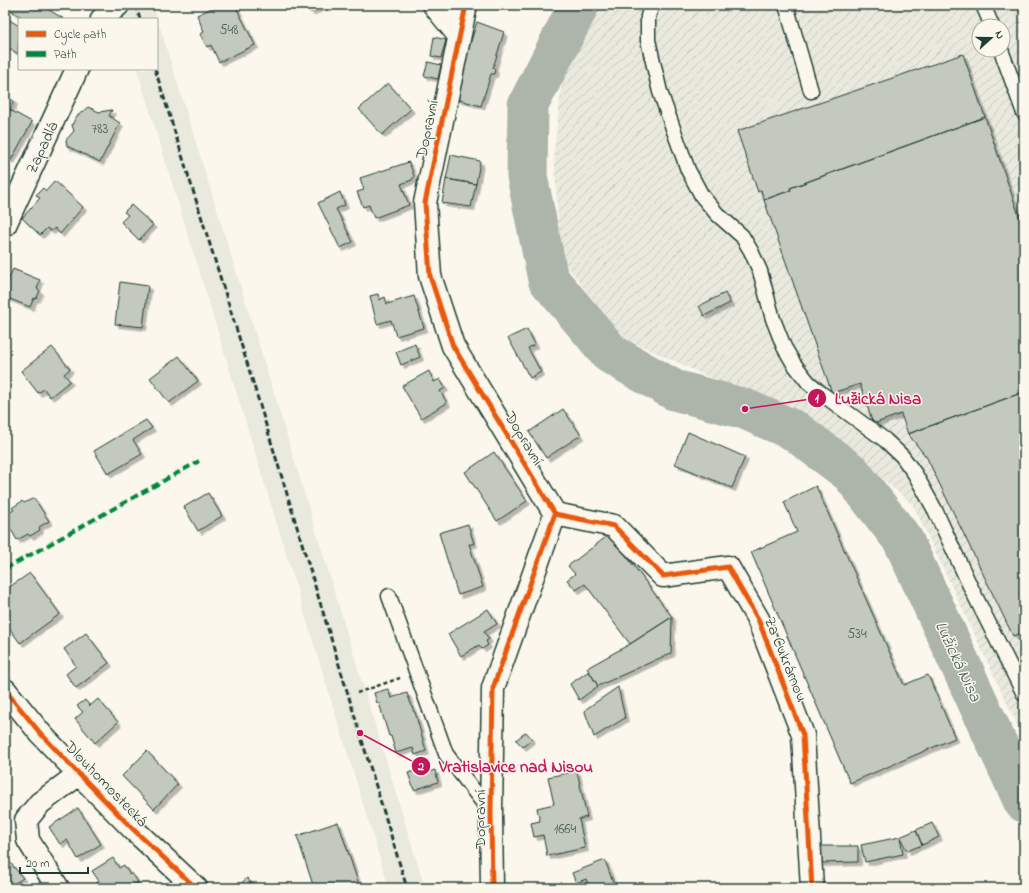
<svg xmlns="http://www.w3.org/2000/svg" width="1029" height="893" font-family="'Indie Flower',sans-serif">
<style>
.built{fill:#eae9de}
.industrial{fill:url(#industrial-furrows);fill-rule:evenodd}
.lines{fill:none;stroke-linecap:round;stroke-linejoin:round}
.river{stroke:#adb4aa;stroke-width:41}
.building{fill:#c4c9be;stroke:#1f3d34;filter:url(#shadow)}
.service-casing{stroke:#1f3d34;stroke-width:17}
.minor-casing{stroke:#1f3d34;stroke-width:25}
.tertiary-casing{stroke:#1f3d34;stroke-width:25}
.path{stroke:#1f3d34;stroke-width:2.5;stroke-dasharray:4 3;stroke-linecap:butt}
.service{stroke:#fbf7ec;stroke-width:14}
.minor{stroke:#fbf7ec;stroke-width:22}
.tertiary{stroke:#fbf7ec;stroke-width:22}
.rail{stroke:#1f3d34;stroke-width:3;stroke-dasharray:6 3;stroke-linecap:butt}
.quiet{stroke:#00873e;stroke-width:4;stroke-dasharray:8 4;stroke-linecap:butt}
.cycleway-casing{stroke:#fbf7ec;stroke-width:8}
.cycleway{stroke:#e8590c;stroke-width:5}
.labels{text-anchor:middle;stroke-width:3;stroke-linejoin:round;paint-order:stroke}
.number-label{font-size:14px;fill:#486056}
.street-label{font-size:16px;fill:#1f3d34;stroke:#fbf7ec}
.water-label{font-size:17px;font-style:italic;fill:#425b52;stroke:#fbf7ec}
.leader{fill:none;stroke:#c2185b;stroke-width:1.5}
.callout-dot{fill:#c2185b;stroke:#fbf7ec;stroke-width:1.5}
.mark-label{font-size:12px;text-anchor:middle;font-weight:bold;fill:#fff}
.callout-label{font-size:17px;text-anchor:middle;font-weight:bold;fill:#c2185b;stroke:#fbf7ec;stroke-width:3;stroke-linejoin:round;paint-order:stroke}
</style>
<defs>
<pattern id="industrial-furrows" width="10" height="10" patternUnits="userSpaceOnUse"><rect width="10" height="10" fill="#eae9de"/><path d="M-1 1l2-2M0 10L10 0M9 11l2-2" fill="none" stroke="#c8c9bf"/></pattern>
<filter id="shadow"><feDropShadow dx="3.5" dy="3.5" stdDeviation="0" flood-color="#0004"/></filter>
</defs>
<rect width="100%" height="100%" fill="#fbf7ec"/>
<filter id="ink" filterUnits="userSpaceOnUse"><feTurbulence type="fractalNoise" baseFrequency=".025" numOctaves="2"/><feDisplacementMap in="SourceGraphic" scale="8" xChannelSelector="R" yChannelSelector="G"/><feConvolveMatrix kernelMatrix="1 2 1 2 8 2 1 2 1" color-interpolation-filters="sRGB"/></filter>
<g filter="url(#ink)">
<!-- built -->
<path class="built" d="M118,5H153L264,361L425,888H389L137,69H157V19H122Z"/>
<!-- industrial -->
<path class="industrial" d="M571,5H1024V739L913,505L826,431L620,336L560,256L554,152ZM979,26H1003V50H979Z"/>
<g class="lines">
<!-- river -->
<path class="river" d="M579,5L528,105L527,176L548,279L611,354L674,390L745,409L795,431L851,473L903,540L1024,802"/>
</g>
<!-- building -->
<path class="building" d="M11,5H41L64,19H24L9,9Z
M218,5H235L255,45L219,62L211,45L207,47L200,34L204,32L197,15Z
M307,5H326L310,12Z
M5,17L19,26L18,54L5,45Z
M477,22L504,32L493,68L495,69L494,74H491L481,106L453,98Z
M434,37L446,40L441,58L431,56Z
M963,54L985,117L790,188L791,190L764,200L761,190L758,192L737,131Z
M428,62L441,65L438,79L424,76Z
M388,83L411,109L382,135L359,109Z
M5,96L14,101L10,110L32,122L11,160L5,157Z
M88,107L99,112L112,110L109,116L120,123L100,162L67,146L66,140L74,131L72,125L76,117Z
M985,117L1024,230V392L908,434L901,414L873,424L860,384L832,393L764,200L791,190L790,188Z
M451,155L480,161L476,184L446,179Z
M409,162L414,176L412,180L401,184L409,205L374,218L369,205L363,207L357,192L364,190L360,178Z
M446,179L476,184L471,207L442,203Z
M55,181L83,207L60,234L55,228L51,231L47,228L40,235L22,218L40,198L36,195L43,188L46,191Z
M340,192L345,205L336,209L353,242L340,248L318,203Z
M131,205L153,225L139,240L121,222L128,215L124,212Z
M13,269L40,280L37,289L40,291L36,299L34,298L30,307L5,297V287Z
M120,282L148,286L143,327L115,324Z
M725,293L730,303L704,316L699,306Z
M378,294L379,300L385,297L387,304L414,296L424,328L396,336L391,320L377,324L370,296Z
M527,329L535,344L528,348L541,372L530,378L508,338Z
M415,344L420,357L401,365L396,352Z
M52,347L70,369L64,374L70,381L50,397L44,389L38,393L21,371Z
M179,356L198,381L169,403L150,378Z
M429,371L434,382L440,379L445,388L440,391L447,403L421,418L402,386Z
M1024,392V632L1013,636L927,458L908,434Z
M563,409L581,435L546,458L529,432Z
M146,420L152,428L133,440L142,454L108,474L94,451Z
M688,432L745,457L732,488L675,464Z
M494,452L527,501L497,521L465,472Z
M816,486L904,685L928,675L955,738L850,783L751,552L797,532L784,502Z
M208,493L222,516L198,531L184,507Z
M34,498L49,521L39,527L40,530L30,536L28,534L17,540L5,519V515L14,510L12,508L22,501L24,503Z
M468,524L474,544H469L483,587L458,595L439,533Z
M610,534L672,617L630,644L585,584L576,590L567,580L575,574L568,566Z
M30,573L60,614L20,643L5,622V590Z
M488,609L497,624L484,632L489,639L486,641L488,645L482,649L479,645L461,656L448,634Z
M672,617L671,653L598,686L587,668L630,644Z
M86,633L109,663L76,688L66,674L76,666L64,649Z
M589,671L598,686L579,700L570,684Z
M618,687L625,718L594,737L585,712L586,709Z
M388,689L391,698L407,693L414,712H415L426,751L415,755L413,748L396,753L391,736H389L379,703H377L374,693Z
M98,699L118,722L95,743L75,719L83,712L77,706L85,700L90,706Z
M526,732L532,739L523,747L516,740Z
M147,751L178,784L154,809L122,776Z
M419,770L420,775L435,770L438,782L414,790L408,773Z
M577,771L587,817L579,819L585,848L547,856L543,835L534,837L531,823L540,821L537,808L554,804L548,777Z
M78,808L101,844L78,859L67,840L60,844L49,827Z
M338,822L360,888H314L297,836Z
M932,823L939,837L922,845L916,830Z
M916,830L922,845L907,851L900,837Z
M900,837L903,854L865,862L861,845Z
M820,846H858V862L820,863Z
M113,858L119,868L124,865L130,875L132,873L138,882L128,888H97L95,884L99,881L92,871Z
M605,860L615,888H590L586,879L576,883L572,873Z
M9,861L23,878L8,888H5V863Z
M247,878L256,888H236Z
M17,882L20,888H8Z"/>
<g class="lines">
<defs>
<path id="service" d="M652,5L648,16V40L660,92L688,170L702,196L717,214L742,236L751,251L760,271L773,319L784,347L794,364L808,382L822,394L885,440L902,456L915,474L935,510L972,590L1024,694
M786,5L811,91
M983,5L992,26
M1001,50L1024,113
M389,596L446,754L491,813"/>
<path id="minor" d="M434,5L459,36
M466,5L425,203L430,276L453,346L555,514
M102,19L118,5
M5,225L77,69
M555,514L614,526L663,576L728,567L758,619L803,735L812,888
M58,888L28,840L26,820L40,803L79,774
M492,888L491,813L493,688L555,514"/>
<path id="tertiary" d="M5,690L41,734L79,774L134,830L196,888"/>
</defs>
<!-- service casing -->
<use href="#service" class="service-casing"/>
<!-- minor casing -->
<use href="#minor" class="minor-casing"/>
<!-- tertiary casing -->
<use href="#tertiary" class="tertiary-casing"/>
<!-- path -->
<path class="path" d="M357,693L400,678"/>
<!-- service -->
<use href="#service" class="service"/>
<!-- minor -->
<use href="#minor" class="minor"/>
<!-- tertiary -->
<use href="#tertiary" class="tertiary"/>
<!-- rail -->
<path class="rail" d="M136,5L140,19
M155,69L248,366L407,888"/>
<!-- quiet -->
<path class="quiet" d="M5,569L199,461"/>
<defs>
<path id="cycleway" d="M466,5L425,203L430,276L453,346L555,514
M555,514L614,526L663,576L728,567L758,619L803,735L812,888
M5,690L41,734L79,774L134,830L196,888
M492,888L491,813L493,688L555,514"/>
</defs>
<!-- cycleway casing -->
<use href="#cycleway" class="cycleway-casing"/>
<!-- cycleway -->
<use href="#cycleway" class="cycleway"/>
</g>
</g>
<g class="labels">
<!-- number labels -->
<g class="number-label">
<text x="229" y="34">548</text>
<text x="100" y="133">783</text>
<text x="857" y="638">534</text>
<text x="565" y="833">1664</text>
</g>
<!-- street labels -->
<g class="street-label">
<text transform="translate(426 129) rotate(-78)" y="6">Dopravní</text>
<text transform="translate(41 147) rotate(-65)" y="6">Zapadlá</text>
<text transform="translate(525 438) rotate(59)" y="6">Dopravní</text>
<text transform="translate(787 659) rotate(68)" y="6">Za Cukrárnou</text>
<text transform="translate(107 783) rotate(46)" y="6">Dlouhomostecká</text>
<text transform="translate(479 819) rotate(-90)" y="6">Dopravní</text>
</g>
<!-- water labels -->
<g class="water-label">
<text transform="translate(959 661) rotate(65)" y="6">Lužická Nisa</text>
</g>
</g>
<!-- callouts -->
<path class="leader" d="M745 409L817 398M360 733L421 766"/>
<g class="callout-dot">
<circle cx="745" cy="409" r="4"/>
<circle cx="360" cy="733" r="4"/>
<circle cx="817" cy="398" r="10"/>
<circle cx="421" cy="766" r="10"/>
</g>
<g class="mark-label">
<text x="817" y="402">1</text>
<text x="421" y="770">2</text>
</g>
<g class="callout-label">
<text x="878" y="404">Lužická Nisa</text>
<text x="516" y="772">Vratislavice nad Nisou</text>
</g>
<!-- margin -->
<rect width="1029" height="893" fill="none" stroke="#fbf7ec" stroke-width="20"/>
<rect x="10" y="10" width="1009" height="873" fill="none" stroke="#1f3d34" stroke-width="1.5" filter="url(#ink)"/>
<!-- legend -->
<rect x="18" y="18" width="140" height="52" fill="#fbf7ec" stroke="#a3ada2"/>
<rect x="26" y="31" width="20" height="6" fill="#e8590c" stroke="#a3ada2"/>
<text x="54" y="38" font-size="12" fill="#1f3d34">Cycle path</text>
<rect x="26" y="51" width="20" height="6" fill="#00873e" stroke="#a3ada2"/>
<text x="54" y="58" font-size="12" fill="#1f3d34">Path</text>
<!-- north arrow -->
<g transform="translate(991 38) rotate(69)"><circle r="19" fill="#fbf7ec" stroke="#a3ada2"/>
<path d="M0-3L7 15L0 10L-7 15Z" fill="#1f3d34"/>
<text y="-6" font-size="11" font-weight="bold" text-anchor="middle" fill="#1f3d34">N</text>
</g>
<!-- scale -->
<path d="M20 867v6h68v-6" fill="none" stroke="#1f3d34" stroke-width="2"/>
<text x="26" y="867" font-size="12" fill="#1f3d34" stroke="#fbf7ec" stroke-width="3" paint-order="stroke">20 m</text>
</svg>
